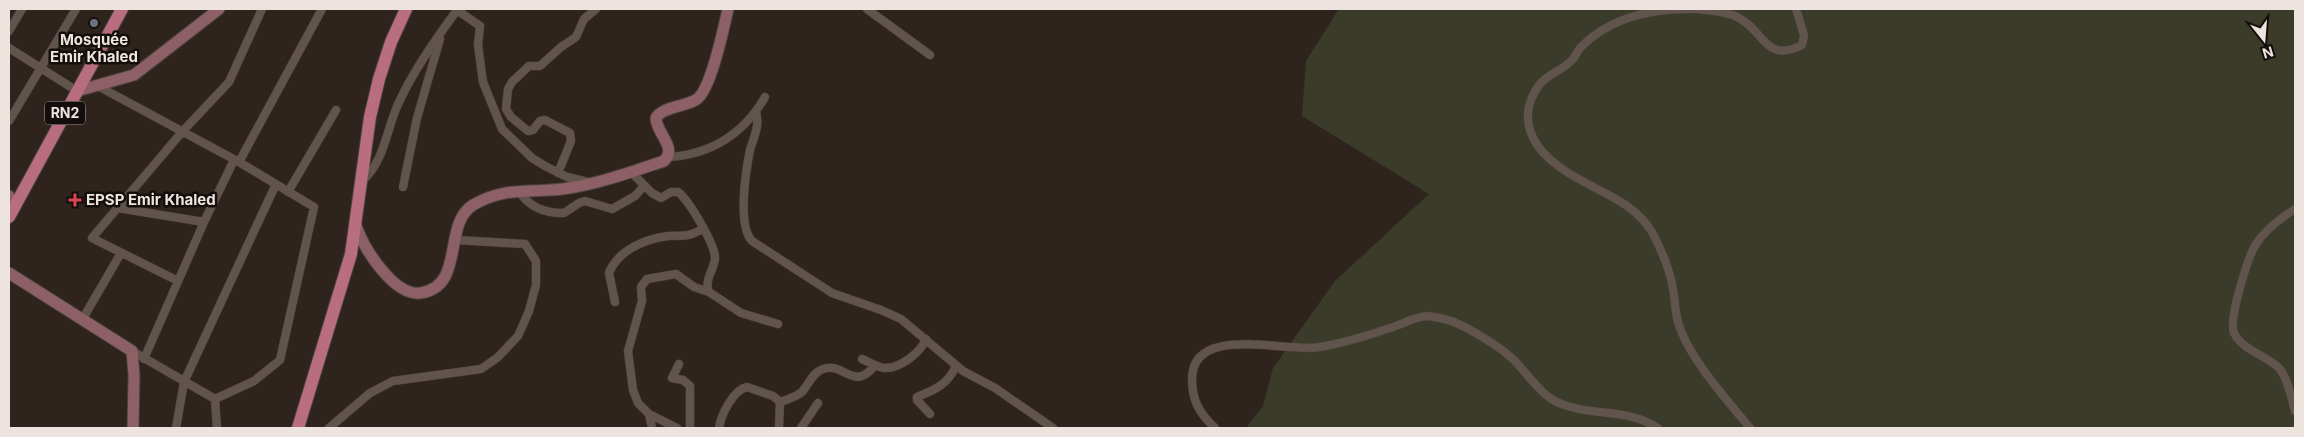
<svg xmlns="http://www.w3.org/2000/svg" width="2304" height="437" font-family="Inter,sans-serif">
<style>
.green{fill:#3a3c29}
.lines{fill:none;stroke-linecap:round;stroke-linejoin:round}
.street-casing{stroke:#4a413b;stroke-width:9}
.secondary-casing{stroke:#4a413b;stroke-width:13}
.primary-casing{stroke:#4a413b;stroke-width:14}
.street{stroke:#61544c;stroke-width:8}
.secondary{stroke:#8c6066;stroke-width:11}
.primary{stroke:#b86d80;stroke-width:12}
.worship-dot{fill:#6b7280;stroke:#130e0b;stroke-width:2}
.health-dot{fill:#e0444e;stroke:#130e0b;stroke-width:2}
.labels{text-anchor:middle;stroke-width:5;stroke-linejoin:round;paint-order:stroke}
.shield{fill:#130e0b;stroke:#aca4a0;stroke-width:1}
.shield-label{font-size:14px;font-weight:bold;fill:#ede4e0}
.poi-label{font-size:15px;font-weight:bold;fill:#ede4e0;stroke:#130e0b}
</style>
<rect width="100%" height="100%" fill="#2f241d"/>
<!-- green -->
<path class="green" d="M1339,9H2295V428H1246L1263,406L1273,368L1335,281L1429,194L1302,116L1306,61Z"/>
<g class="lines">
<defs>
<path id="street" d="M867,9L930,55
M457,10L480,26L478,45L483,82L502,129L532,158L545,166L567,177L588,182
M9,31L22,9
M9,48L77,91
M96,85L239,162L314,207L280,360L254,381L215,399L217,428
M756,112C760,127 754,136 750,150C746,170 737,225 752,241L832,293L881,310L901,319L963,371L995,388L1053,428
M9,121L76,9
M668,157C710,155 744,134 765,97
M239,162L322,9
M630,171L652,193L661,198L671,192H678C689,200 716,246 715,259C713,271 704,281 709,292L741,313L778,324
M558,173L571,141L570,133L545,120L540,121L533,130L528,131L511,117L506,109L508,89L512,82L529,66H540L561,47L576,37L584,19L596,9
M361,182C386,161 386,127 400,100C415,68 437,37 458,9
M403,187L417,118L440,39
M518,190C529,207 543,213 564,213L579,203L585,201L612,209L635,196L644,186
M288,192L336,110
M118,208L204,222
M2295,209C2281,218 2265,230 2256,244C2248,257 2228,320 2234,333C2243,351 2266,355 2279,368C2288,378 2291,398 2295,411
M178,281L92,238L182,132L229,82L262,9
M615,302L609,273C618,250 645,239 668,236C683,235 687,238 702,229
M82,320L121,253
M132,351L215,399
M144,359L204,222L234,160
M862,359C869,362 877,367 884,368C900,369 921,352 926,339
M679,364L672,378L683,380L690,386V428
M780,402C788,399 796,397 802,392C808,385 813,372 823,369C844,361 854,393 875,365
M649,414L652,428
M930,414L917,400V397C935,390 948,384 956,366
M176,428L184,382L276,184
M329,428L370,393L393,381L481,369L497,358L518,336L529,311L536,285V261L525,244L456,240
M677,428L649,414L638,403L633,390L628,351L642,301L641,287L647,279L676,274L694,287L709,292
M719,428C721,415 733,390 747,387L773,396L780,402L779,428
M801,428L818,403
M1215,428C1200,414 1192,401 1192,379C1192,323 1287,353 1320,347C1343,343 1367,336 1390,328C1401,325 1414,317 1426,316C1431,316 1439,318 1444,319C1463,323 1502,348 1515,361C1528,375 1542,396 1559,403C1592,417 1625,407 1658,428
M1750,428C1727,400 1688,357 1678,322C1675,311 1675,300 1673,289C1670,270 1661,249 1652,232C1631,197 1587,189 1557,165C1529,144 1517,114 1540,84C1549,73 1564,70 1573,59C1576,55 1578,50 1581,47C1611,16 1655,8 1697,9C1708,10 1728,12 1737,17C1765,30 1764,64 1802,45L1804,35L1796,9"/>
<path id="secondary" d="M77,91L134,75L219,9
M9,196L15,205
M356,225C362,247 394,296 420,293C466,287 442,224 473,205C507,185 534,194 569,188C601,183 634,171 664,161C678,148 656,133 656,118C663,106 686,107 697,99C711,89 724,27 728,9
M9,273L132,351L134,375L133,428"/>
<path id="primary" d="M9,217L122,9
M298,428L351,254L370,117L379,79L391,42L406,9"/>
</defs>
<!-- street casing -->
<use href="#street" class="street-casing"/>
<!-- secondary casing -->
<use href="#secondary" class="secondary-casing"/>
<!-- primary casing -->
<use href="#primary" class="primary-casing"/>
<!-- street -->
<use href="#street" class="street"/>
<!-- secondary -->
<use href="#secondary" class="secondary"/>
<!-- primary -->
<use href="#primary" class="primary"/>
</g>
<!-- markers -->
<circle class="worship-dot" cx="94" cy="23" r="5"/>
<path class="health-dot" d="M72.5 192.5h5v5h5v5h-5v5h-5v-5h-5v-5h5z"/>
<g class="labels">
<!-- shield labels -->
<rect class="shield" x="45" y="101.5" width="40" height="23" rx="4"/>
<g class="shield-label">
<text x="65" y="118">RN2</text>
</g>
<!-- poi labels -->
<g class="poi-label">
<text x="94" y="45">Mosquée<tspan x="94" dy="17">Emir Khaled</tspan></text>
<text x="86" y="205" text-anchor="start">EPSP Emir Khaled</text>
</g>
</g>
<!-- border -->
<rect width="2304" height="437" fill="none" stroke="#ede4e0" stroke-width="20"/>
<!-- north arrow -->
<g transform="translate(2264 40) rotate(163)" stroke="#130e0b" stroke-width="4" paint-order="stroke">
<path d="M0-4L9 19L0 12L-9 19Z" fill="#ede4e0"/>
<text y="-8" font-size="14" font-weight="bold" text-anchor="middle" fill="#ede4e0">N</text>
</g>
</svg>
